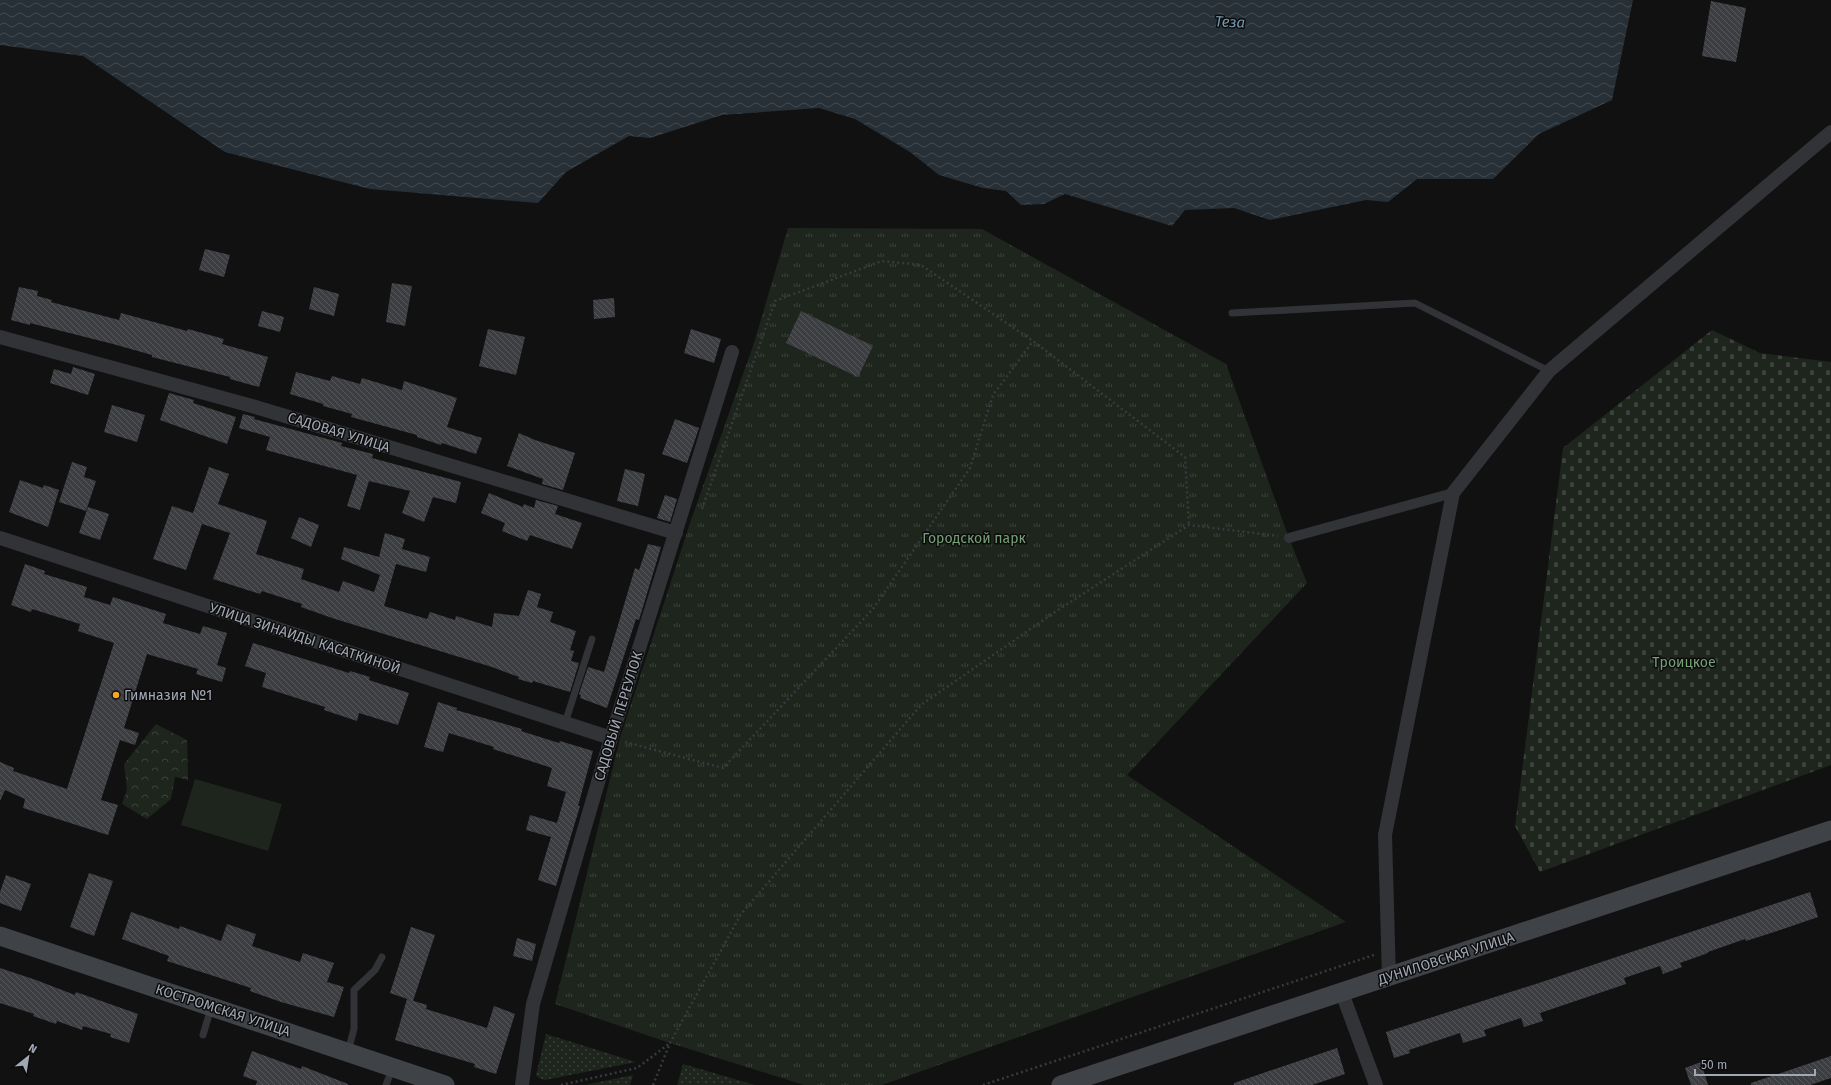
<svg xmlns="http://www.w3.org/2000/svg" width="1831" height="1085" font-family="'Fira Sans',sans-serif">
<style>
.grass{fill:url(#grass-dots)}
.forest{fill:url(#forest-crowns)}
.cemetery{fill:url(#cemetery-stones)}
.park{fill:url(#park-tufts)}
.pitch{fill:#1d251d}
.water{fill:url(#water-waves)}
.building{fill:url(#building-back-hatch)}
.lines{fill:none;stroke-linecap:round;stroke-linejoin:round}
.path{stroke:#373a3e;stroke-width:2.5;stroke-dasharray:2 3;stroke-linecap:butt}
.service{stroke:#313337;stroke-width:7}
.pedestrian{stroke:#313337;stroke-width:10}
.minor{stroke:#313337;stroke-width:14}
.secondary{stroke:#3f4247;stroke-width:19}
.poi-dot{fill:#f9a422;stroke:#0c0c0d;stroke-width:1.5}
.labels{text-anchor:middle;stroke-width:3;stroke-linejoin:round;paint-order:stroke}
.street-label{font-size:14px;fill:#a1a8b4;stroke:#0c0c0d}
.park-label{font-size:14px;fill:#77a077;stroke:#0c0c0d}
.poi-label{font-size:14px;fill:#a1a8b4;stroke:#0c0c0d;text-anchor:start}
.water-label{font-size:15px;font-style:italic;fill:#7699b1;stroke:#0c0c0d}
</style>
<defs>
<pattern id="grass-dots" width="8" height="8" patternUnits="userSpaceOnUse"><rect width="8" height="8" fill="#1d251d"/><path d="M2 2h.1M6 6h.1" fill="none" stroke="#3b423b" stroke-width="1.8" stroke-linecap="round"/></pattern>
<pattern id="forest-crowns" width="20" height="18" patternUnits="userSpaceOnUse"><rect width="20" height="18" fill="#1d251d"/><path d="M2 6a3 3 0 1 1 6 0M12 15a3 3 0 1 1 6 0" fill="none" stroke="#3b423b"/></pattern>
<pattern id="cemetery-stones" width="16" height="16" patternUnits="userSpaceOnUse"><rect width="16" height="16" fill="#1d251d"/><path d="M2 7V4a2 2 0 0 1 4 0v3zM10 15v-3a2 2 0 0 1 4 0v3z" fill="#3b423b"/></pattern>
<pattern id="park-tufts" width="24" height="20" patternUnits="userSpaceOnUse"><rect width="24" height="20" fill="#1d251d"/><path d="M3 7l-1-3M5 7V3M7 7l1-3M15 17l-1-3M17 17v-4M19 17l1-3" fill="none" stroke="#3b423b"/></pattern>
<pattern id="water-waves" width="16" height="10" patternUnits="userSpaceOnUse"><rect width="16" height="10" fill="#273036"/><path d="M0 5q4-4 8 0t8 0" fill="none" stroke="#434b51"/></pattern>
<pattern id="building-back-hatch" width="6" height="6" patternUnits="userSpaceOnUse"><rect width="6" height="6" fill="#3c3e42"/><path d="M-1 5l2 2M0 0l6 6M5-1l2 2" fill="none" stroke="#55575b"/></pattern>
</defs>
<rect width="100%" height="100%" fill="#111112"/>
<!-- grass -->
<path class="grass" d="M546,1034L636,1062L545,1080L539,1078L536,1075Z
M683,1064L755,1085H677Z
M633,1075L630,1085H585Z"/>
<!-- forest -->
<path class="forest" d="M156,724L187,740L188,780L175,777L171,799L147,819L122,804L127,790L124,764Z"/>
<!-- cemetery -->
<path class="cemetery" d="M1712,330L1760,353L1831,362V765L1540,872L1515,826L1563,448Z"/>
<!-- park -->
<path class="park" d="M788,228L982,229L1226,364L1289,538L1307,583L1127,775L1346,922L882,1085H804L670,1043L555,1004L620,738L691,520L754,343Z"/>
<!-- pitch -->
<path class="pitch" d="M195,779L282,804L268,851L181,825Z"/>
<!-- water -->
<path class="water" d="M0,0H1633L1612,100L1539,134L1493,179H1417L1388,202L1366,200L1270,220L1234,208L1185,210L1172,226L1065,194L1044,204L1021,205L1006,191L983,188L939,175L910,152L855,119L819,108L722,115L650,138L629,136L566,172L538,203L370,189L225,152L83,56L0,45Z"/>
<!-- building -->
<path class="building" d="M1711,1L1746,8L1736,62L1702,56Z
M205,249L230,255L224,277L199,270Z
M392,283L412,286L405,326L386,322Z
M19,287L38,291L37,296L52,300L51,302L119,320L121,313L187,331L188,329L224,339L222,344L268,357L259,387L230,379V377L152,357V355L113,344L30,323V325L11,320Z
M314,287L339,294L334,316L309,309Z
M614,298L615,317L594,319L593,300Z
M262,311L284,317L280,332L258,326Z
M801,311L873,346L858,377L786,343Z
M488,329L525,337L516,375L479,366Z
M691,329L721,339L714,363L684,353Z
M73,367L95,374L88,395L50,383L54,369L71,374Z
M296,372L330,381L332,376L360,384L362,378L402,390L404,381L457,398L447,427L482,438L476,454L442,443L441,445L417,437V435L351,417L352,414L323,406V404L290,394Z
M169,393L194,400L193,403L236,417L227,444L160,420Z
M112,405L145,415L137,442L104,432Z
M243,414L255,417L254,419L342,443L341,446L373,454L372,458L461,482L456,503L433,497L424,522L402,513L410,491L369,481L360,510L347,506L357,475L266,450L270,437L239,428Z
M675,419L699,428L687,463L662,454Z
M519,433L535,440L575,453L563,490L542,484L543,479L507,466Z
M72,462L87,467L84,477L96,481L86,511L59,502Z
M209,467L229,474L218,504L267,521L256,554L304,569L301,579L339,592L343,581L374,592L380,575L341,559L344,547L379,557L385,533L405,539L402,549L430,557L426,572L396,564L384,606L427,619L430,612L455,620L456,616L492,627L494,613L519,616L528,590L541,594L537,607L553,612L550,622L576,631L570,650L574,651L571,661L579,663L570,692L533,681L532,683L518,679L519,677L492,667L332,618L301,607L302,604L262,591L260,594L213,579L230,533L202,524L186,570L153,559L172,506L193,513Z
M625,469L645,474L638,506L617,501Z
M20,480L43,488L44,485L59,490L48,527L9,512Z
M489,493L523,507L524,504L534,508L536,500L558,506L555,514L582,523L572,549L530,535L527,541L502,531L505,523L481,513Z
M665,495L677,499L670,522L657,518Z
M88,507L109,514L100,540L79,533Z
M299,517L319,525L311,547L291,538Z
M648,544L661,547L639,620L636,619L607,708L580,698L581,695L579,694L588,667L604,672L635,568L639,570Z
M25,564L45,571L44,574L87,587L84,597L110,605L113,597L166,614L163,623L200,634L203,626L227,633L217,665L226,668L222,682L196,674L198,669L147,654L124,728L139,733L135,745L120,740L101,800L118,805L108,835L23,808L25,799L5,790L0,801V762L14,768L13,771L67,789L114,643L78,631L80,624L32,609L31,612L11,605Z
M253,643L349,673L350,671L370,677L369,680L409,693L398,725L359,713L357,721L324,710L325,707L262,687L266,673L245,666Z
M438,702L457,708L456,710L522,729L521,731L559,743L560,741L593,751L578,806H580L556,886L538,880L551,837L526,830L530,815L557,823L566,792L547,786L552,768L493,749L494,747L449,733L443,752L424,747Z
M89,873L113,881L94,936L70,927Z
M6,875L31,884L21,911L0,903V892Z
M1810,892L1818,917L1774,932L1746,941L1745,939L1708,952V953L1680,963L1682,967L1663,974L1660,966L1624,978L1626,984L1540,1013L1543,1021L1524,1027L1521,1018L1484,1030L1486,1036L1463,1043L1460,1033L1409,1050L1410,1053L1394,1058L1386,1032L1545,981Z
M131,912L179,929L180,926L221,941L227,924L256,934L252,946L300,962L303,953L334,963L327,982L344,987L334,1017L281,1002L250,991L251,988L167,961L169,956L122,939Z
M411,927L435,935L413,1001L390,993Z
M517,938L536,944L532,961L513,956Z
M0,968L36,980L75,995L76,992L138,1014L129,1043L110,1037L111,1034L83,1026L82,1030L57,1021L56,1024L33,1016L34,1014L0,1003Z
M407,999L427,1005L426,1009L487,1028L494,1006L515,1014L496,1074L474,1067L475,1064L395,1040Z
M1337,1048L1345,1074L1312,1085H1234V1083Z
M252,1051L301,1069L302,1066L348,1084V1085H256L257,1081L243,1076Z
M1831,1056V1078L1810,1085H1751V1083Z
M1701,1062L1708,1085H1691L1685,1068Z"/>
<g class="lines">
<!-- path -->
<path class="path" d="M702,509L775,301L882,261L921,265L1033,341L1185,457L1189,525
M625,742L723,768L873,609L970,468L993,395L1033,341
M561,1085L637,1068L670,1043
M653,1085L670,1043L741,914L921,705L1055,612L1189,525L1278,536
M983,1085L1374,955"/>
<!-- service -->
<path class="service" d="M1232,313L1415,303L1549,371
M565,723L592,639
M203,1035L211,1008
M348,1051L354,1029V990L375,970L382,957
M386,1085L392,1069"/>
<!-- pedestrian -->
<path class="pedestrian" d="M1289,538L1453,493"/>
<!-- minor -->
<path class="minor" d="M0,337L252,406L676,533
M0,538L611,738
M1389,978L1385,835L1453,493L1549,371L1831,132
M1342,993L1376,1085
M522,1085L533,1004L611,738L732,352"/>
<!-- secondary -->
<path class="secondary" d="M0,936L445,1085
M1061,1085L1831,830"/>
</g>
<!-- markers -->
<circle class="poi-dot" cx="116" cy="695" r="4"/>
<g class="labels">
<!-- street labels -->
<g class="street-label">
<text transform="translate(339 432) rotate(17)" y="5">САДОВАЯ УЛИЦА</text>
<text transform="translate(305 638) rotate(18)" y="5">УЛИЦА ЗИНАИДЫ КАСАТКИНОЙ</text>
<text transform="translate(618 716) rotate(-73)" y="5">САДОВЫЙ ПЕРЕУЛОК</text>
<text transform="translate(1446 958) rotate(-18)" y="5">ДУНИЛОВСКАЯ УЛИЦА</text>
<text transform="translate(223 1010) rotate(18)" y="5">КОСТРОМСКАЯ УЛИЦА</text>
</g>
<!-- park labels -->
<g class="park-label">
<text x="974" y="543">Городской парк</text>
<text x="1684" y="667">Троицкое</text>
</g>
<!-- poi labels -->
<g class="poi-label">
<text x="124" y="700">Гимназия №1</text>
</g>
<!-- water labels -->
<g class="water-label">
<text transform="translate(1230 22) rotate(3)" y="5">Теза</text>
</g>
</g>
<!-- north arrow -->
<g transform="translate(28 1057) rotate(30)" stroke="#0c0c0d" stroke-width="3" paint-order="stroke">
<path d="M0-3L7 15L0 10L-7 15Z" fill="#a1a8b4"/>
<text y="-6" font-size="11" font-weight="bold" text-anchor="middle" fill="#a1a8b4">N</text>
</g>
<!-- scale -->
<path d="M1695 1069v6h120v-6" fill="none" stroke="#a1a8b4" stroke-width="2"/>
<text x="1701" y="1069" font-size="12" fill="#a1a8b4" stroke="#0c0c0d" stroke-width="3" paint-order="stroke">50 m</text>
</svg>
